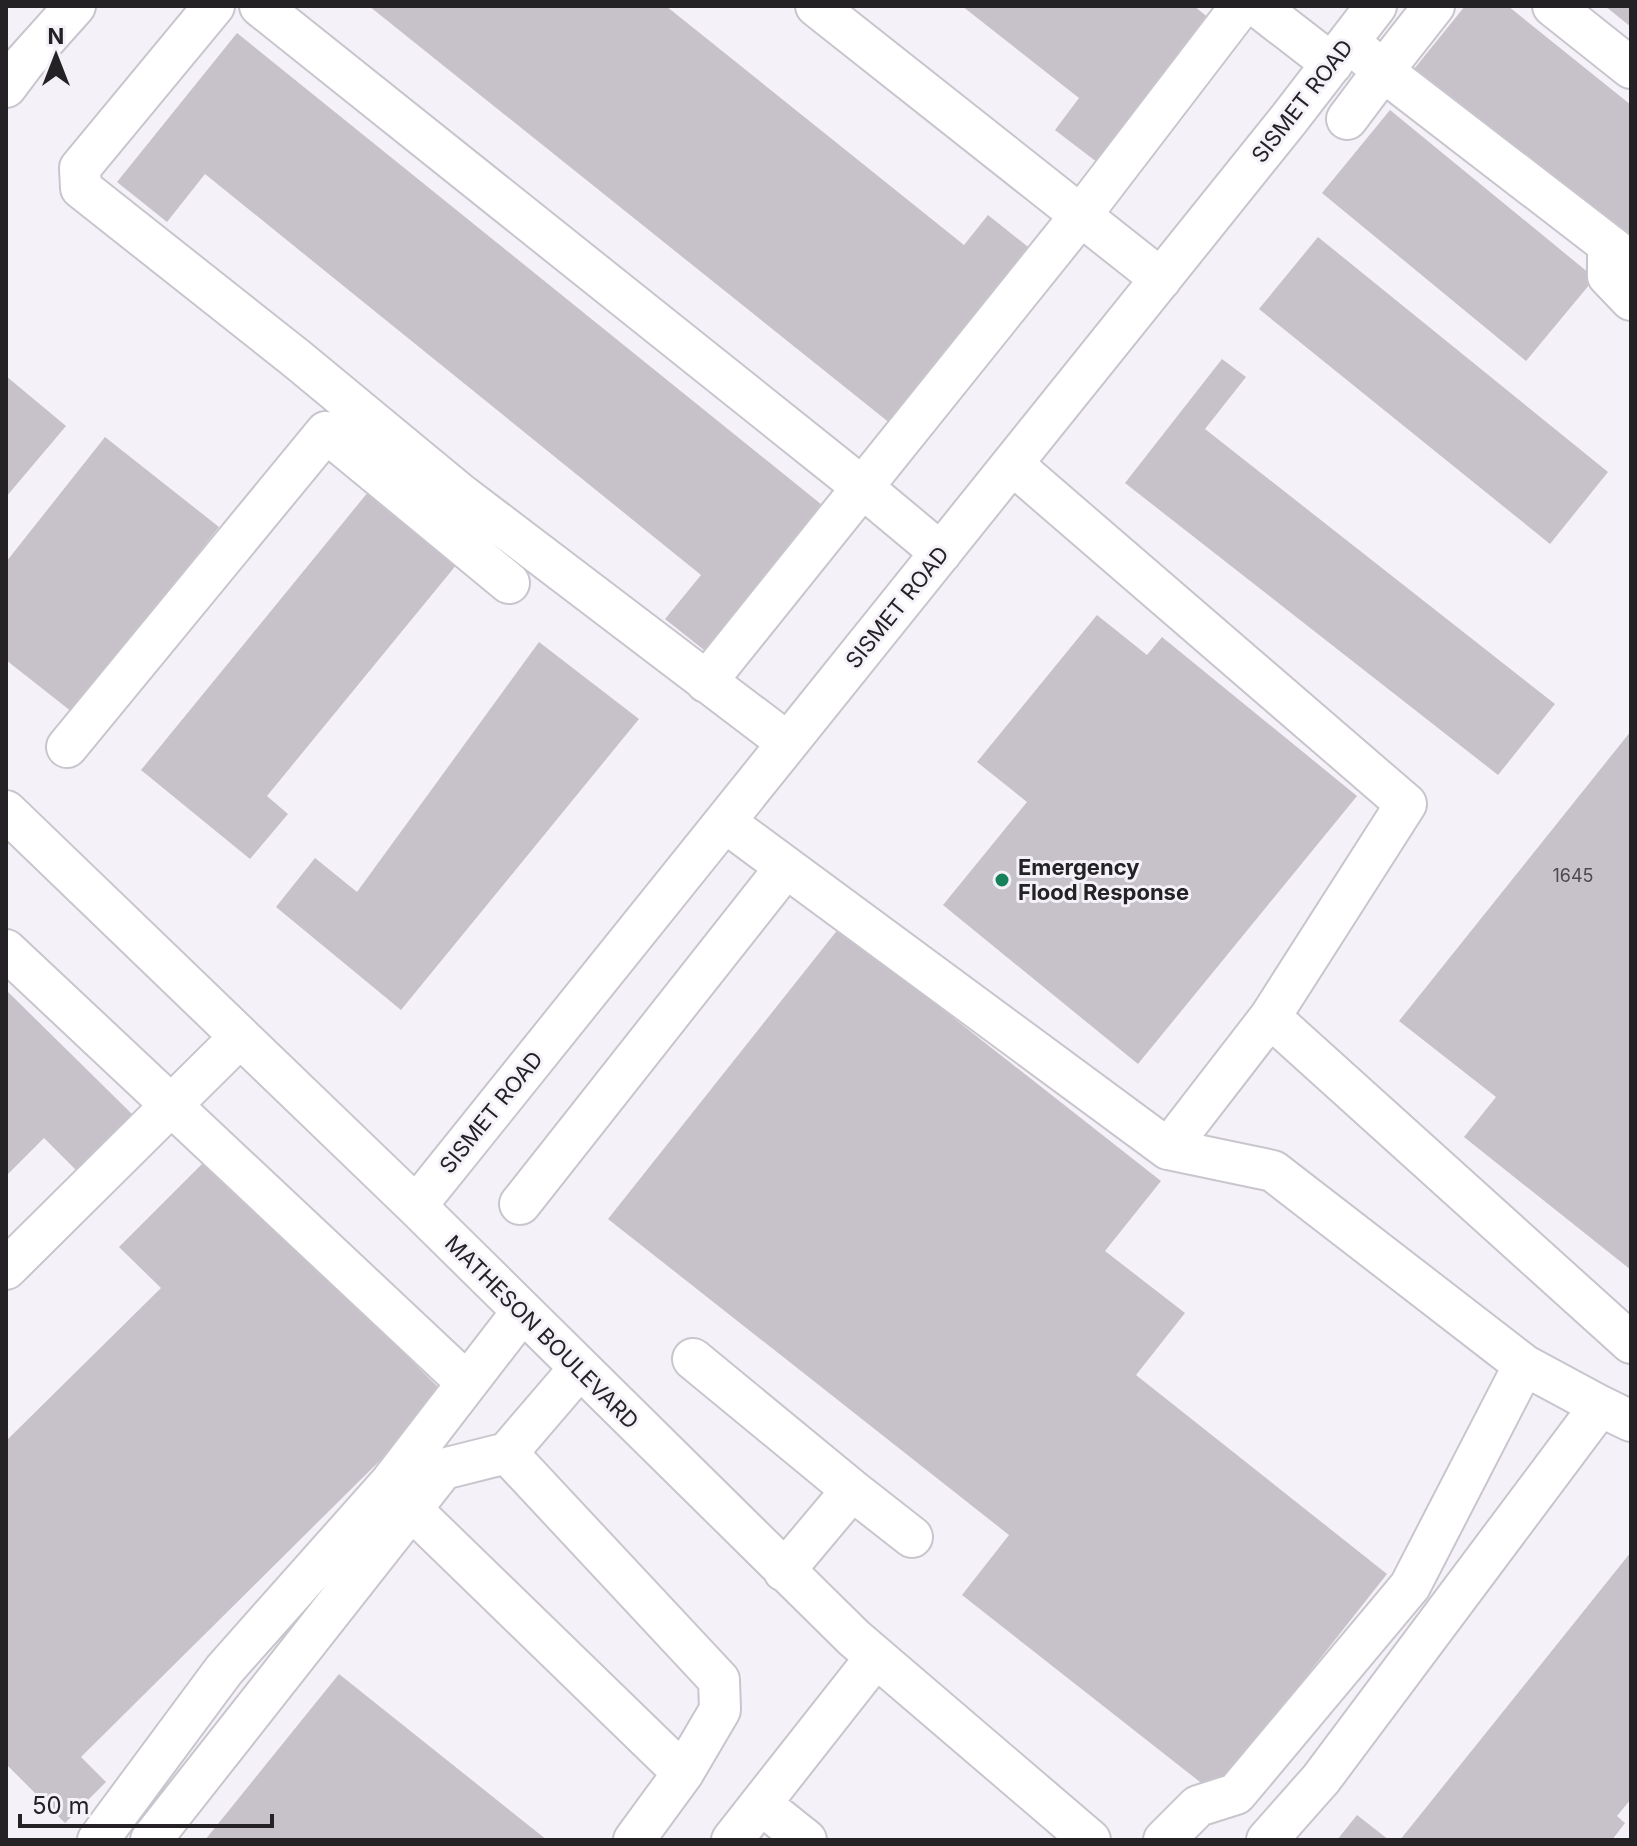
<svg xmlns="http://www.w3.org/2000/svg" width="1637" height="1846" font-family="Inter,sans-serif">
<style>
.building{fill:#c7c2ca}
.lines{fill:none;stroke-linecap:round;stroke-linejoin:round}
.minor-casing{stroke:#c9c5cd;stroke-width:44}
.minor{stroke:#fff;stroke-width:40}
.poi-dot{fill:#17815c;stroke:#f5f1f9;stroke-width:3}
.labels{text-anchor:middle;stroke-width:6;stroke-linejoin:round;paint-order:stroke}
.number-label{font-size:18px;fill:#4d4a4e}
.street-label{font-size:22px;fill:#242225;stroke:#f5f1f9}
.poi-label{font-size:22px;font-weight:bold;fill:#242225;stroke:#f5f1f9;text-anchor:start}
</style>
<rect width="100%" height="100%" fill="#f5f1f9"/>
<!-- building -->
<path class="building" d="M369,6H666L964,245L988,215L1037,254L896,428Z
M962,6H1194L1215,23L1102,166L1055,130L1079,98Z
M1465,6H1508L1631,105V231L1620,244L1410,74Z
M1605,6H1631V27Z
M237,33L832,513L714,658L665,619L701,575L205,174L167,222L117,182Z
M1390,110L1595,278L1526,361L1322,193Z
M1318,237L1608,472L1550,544L1259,309Z
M1222,359L1246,377L1205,429L1555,704L1498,775L1125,483Z
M6,376L66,426L6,497Z
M105,437L219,527L72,712L6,660V562Z
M373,486L462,558L267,796L288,814L250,859L141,770Z
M1097,615L1147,655L1162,637L1357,796L1138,1064L943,905L1027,802L977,762Z
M539,642L639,719L401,1010L276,907L315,858L357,892Z
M1631,731V1270L1464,1137L1496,1097L1399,1021Z
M839,928L1161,1181L1105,1251L1185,1313L1136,1375L1387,1574L1214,1793L962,1595L1009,1535L608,1219Z
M6,990L133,1115L77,1171L44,1138L6,1176Z
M208,1158L446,1395L81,1757L106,1782L65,1823L6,1764V1441L161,1288L119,1247Z
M1631,1552V1799L1617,1816L1625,1823L1612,1840H1400Z
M339,1674L547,1840H205Z
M1357,1815L1389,1840H1337Z"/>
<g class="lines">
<defs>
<path id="minor" d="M214,6L80,168L81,188L297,359L459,493L788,743
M260,6L862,487L941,553
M816,6L1161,279
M1257,6L1332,64
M1434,6L1383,71L1631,262
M1553,6L1631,68
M6,87L24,63L75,6
M1347,119L1383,71L1362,53
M1608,246V276L1631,300
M1012,464L1406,804L1270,1017L1631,1343
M706,682L1081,215L1241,6
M67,747L326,432L509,583
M6,811L416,1206L854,1638L1090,1840
M725,822L1168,1149L1270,1017
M6,950L467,1383
M520,1204L786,867
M416,1206L1289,119L1376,6
M6,1269L240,1037
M693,1359L852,1490L784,1571
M1600,1406L1631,1421
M507,1453L719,1680L720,1710L683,1773
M852,1490L912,1537
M411,1509L683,1773L634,1840
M761,1804L806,1840
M98,1840L224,1670L391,1482L522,1312
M151,1840L443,1469L507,1453L579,1369
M732,1840L876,1657
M1164,1840L1198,1806L1236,1794L1410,1586L1524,1365L1273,1171L1168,1149
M1267,1840L1321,1779L1600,1406L1524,1365"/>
</defs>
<!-- minor casing -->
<use href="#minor" class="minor-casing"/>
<!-- minor -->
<use href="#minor" class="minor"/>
</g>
<!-- markers -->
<circle class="poi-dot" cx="1002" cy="880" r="8"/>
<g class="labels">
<!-- number labels -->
<g class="number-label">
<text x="1573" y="882">1645</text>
</g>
<!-- street labels -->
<g class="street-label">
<text transform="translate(1302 101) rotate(-52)" y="8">SISMET ROAD</text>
<text transform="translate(897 607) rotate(-51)" y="8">SISMET ROAD</text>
<text transform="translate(491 1112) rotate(-51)" y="8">SISMET ROAD</text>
<text transform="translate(542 1332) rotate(45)" y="8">MATHESON BOULEVARD</text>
</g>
<!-- poi labels -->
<g class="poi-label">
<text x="1018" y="875">Emergency<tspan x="1018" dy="25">Flood Response</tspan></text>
</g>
</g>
<!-- border -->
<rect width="1637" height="1846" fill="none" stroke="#242225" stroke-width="16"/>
<!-- north arrow -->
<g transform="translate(56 56)" stroke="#f5f1f9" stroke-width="6" paint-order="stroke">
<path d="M0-6L14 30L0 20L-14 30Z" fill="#242225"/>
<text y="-12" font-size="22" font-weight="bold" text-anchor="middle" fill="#242225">N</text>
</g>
<!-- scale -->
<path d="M20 1814v12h252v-12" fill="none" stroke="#242225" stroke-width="4"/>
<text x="32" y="1814" font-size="24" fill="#242225" stroke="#f5f1f9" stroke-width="6" paint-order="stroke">50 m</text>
</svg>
